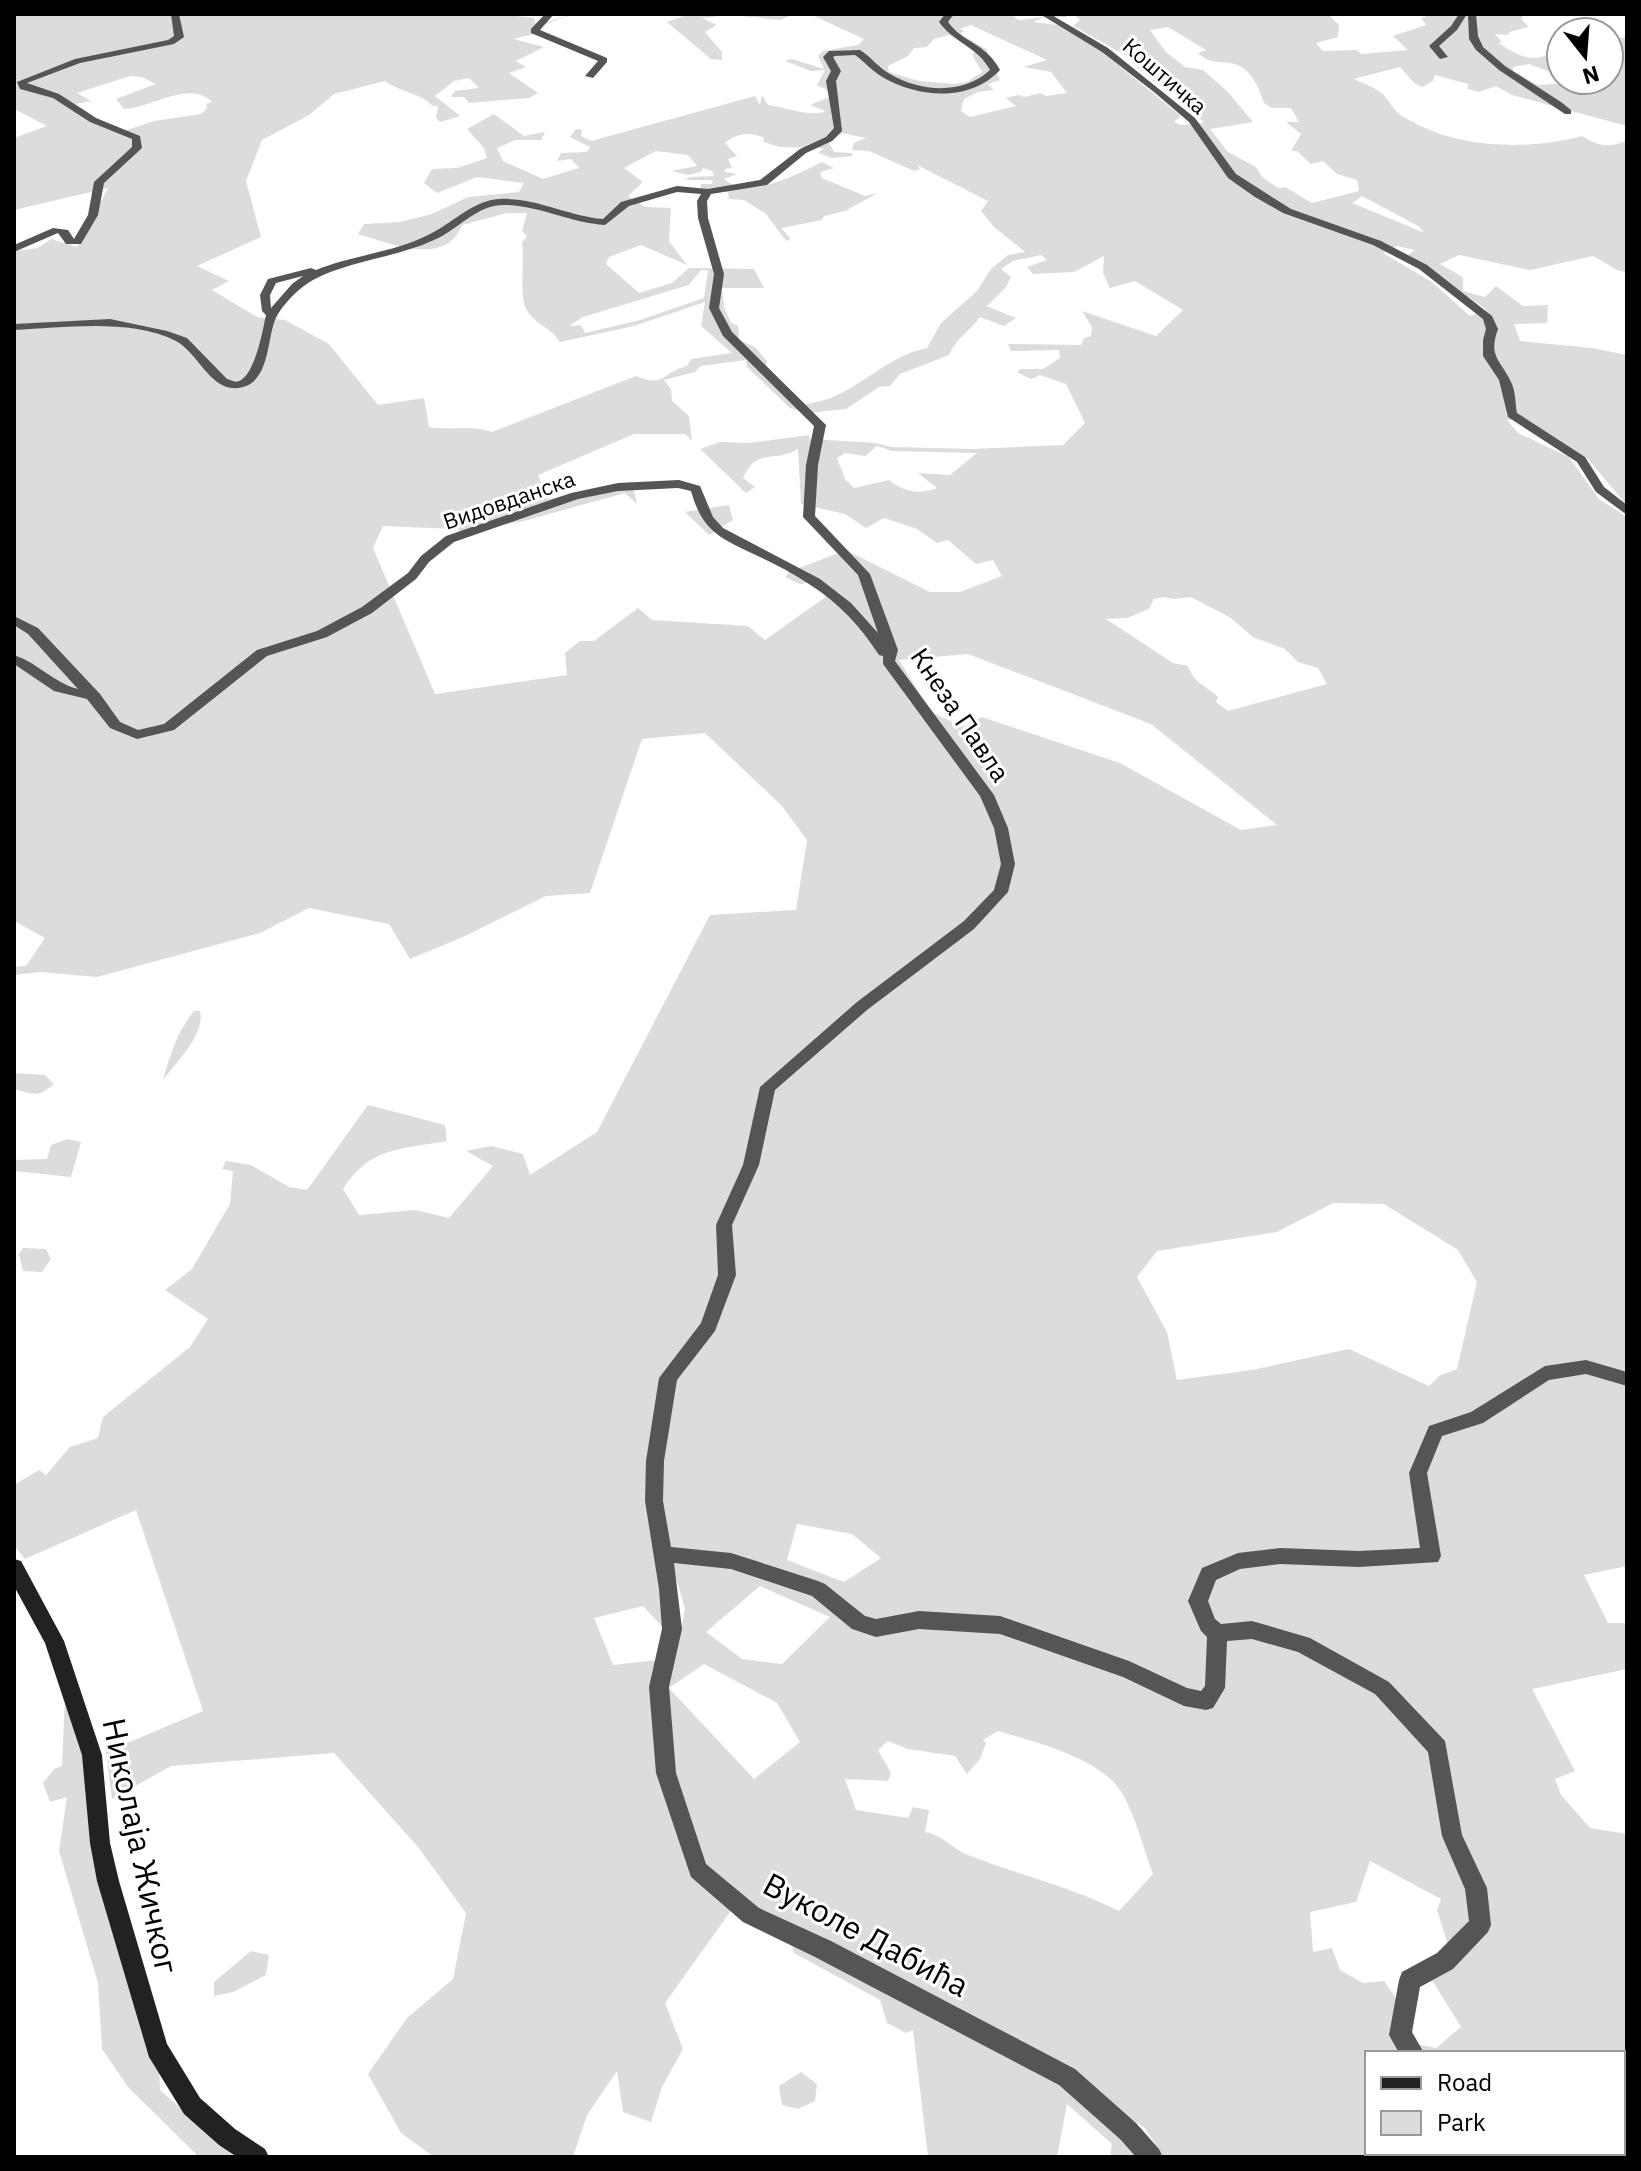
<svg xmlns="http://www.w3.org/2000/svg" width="1641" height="2171" font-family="'IBM Plex Sans',sans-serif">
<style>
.green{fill:#dcdcdc;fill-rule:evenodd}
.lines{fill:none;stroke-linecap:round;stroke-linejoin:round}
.street{fill:#555;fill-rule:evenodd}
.secondary{fill:#222;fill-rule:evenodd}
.labels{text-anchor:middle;stroke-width:6;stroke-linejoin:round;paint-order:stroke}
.far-street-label{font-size:22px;fill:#000;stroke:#fff}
.street-label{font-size:26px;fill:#000;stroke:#fff}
.near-street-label{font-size:32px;fill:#000;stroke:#fff}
</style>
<rect width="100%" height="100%" fill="#fff"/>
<!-- green -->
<path class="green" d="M14,14H499L534,18L536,25L574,14L536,27L537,33L514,39L544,47L516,61L526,67L509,73L538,93L529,98L469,103L464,97H451L455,91L479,88L469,78L454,81L435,96L460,116L440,122L436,118L438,106H433C419,92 401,93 385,81L334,94L309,115L262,140L246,181L261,237L197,266L229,281L212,290L257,317L285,320L329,344L378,405L424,398L429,427C452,431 469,424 492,432L636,376C665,388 661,373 687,366L691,359L732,353L701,326L705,302L634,326L560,342C551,328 537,325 528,312C518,300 525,261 522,243L527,236L522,231L527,213H507L462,225C445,268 390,243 358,234L364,224L400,222L432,214L468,197L519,192L524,183L477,177L437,193L424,183L432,169L457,168L487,158L484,148L467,129L494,114L524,136L545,132L541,140H516L497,148L503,161L543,179L579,168L571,159L557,161L561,153L587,152L590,147L570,137L576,129L582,130L581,136L591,141L755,96L760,105L762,95L768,105C785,107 811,118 826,111L810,105L830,97L829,91L817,85L825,70L811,71L785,61L792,59L824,69L818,56L823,51L858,45L864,39L810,14H1010L1019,20L1043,17L1039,14H1065L1067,17H1044L1034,22L1058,25L1102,52L1181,116L1174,122L1181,125L1204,123L1179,93L1162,86L1137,68L1141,64L1073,26L1080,20L1074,14H1328L1339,25L1338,37L1316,43L1323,51L1357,50L1361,54L1408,50L1393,36L1426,25L1421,18L1430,15L1524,14L1521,19L1529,27L1509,32L1508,35L1495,34L1502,42L1498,43C1526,60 1530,62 1561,51V76L1529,64L1513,67V71L1538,85L1567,83V80H1609V39L1627,37V126L1512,95L1496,86L1479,92L1468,89V84L1435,75L1433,81L1422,87L1414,83L1400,67L1354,79C1364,84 1380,89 1386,98C1397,112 1395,113 1413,122C1461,149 1530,150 1582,136C1598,146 1610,149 1627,140V272L1619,271L1593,256L1530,270L1459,255L1440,264L1463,277V291L1485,297L1496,286L1523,306L1548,305L1547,323L1514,324L1520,341L1592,348L1627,355V506L1589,460L1523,419L1507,420L1518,433L1569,457L1599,499L1627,517V1566L1584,1575L1608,1623H1627V1669L1532,1689L1575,1771L1555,1779L1561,1795L1590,1828L1627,1834V2157H1164L1145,2128L1021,2045L1142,2157H1110L1112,2144L1067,2104L1057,2157H928L913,2030L906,2033L887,2023L880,2000L794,1953L790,1939L735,1905L665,2003L683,2049L662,2087L651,2122L623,2112L617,2071L587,2115L573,2157H434L401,2133L368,2074L407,2018L453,1979L466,1913L418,1847L334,1753L171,1766L112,1799L106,1752L203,1711L136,1510L25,1559L14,1546V1485L39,1470L46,1475L70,1447L98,1438L103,1417L190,1347L208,1319L165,1290L192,1269L230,1204L233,1171L222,1169L226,1161L251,1165L289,1187L307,1190L368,1105L445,1125L447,1141C402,1149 369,1147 343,1189L359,1215L415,1210L449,1218L493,1166L466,1151L491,1146L523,1154L530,1175L597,1132L710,915L796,910L807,840L782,806L705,733L642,739L590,893L546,896L463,937L410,959L389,924L309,908L260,933L97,977L40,972L14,975V967L26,966L45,938L14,921V251L38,248L51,239L77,247L108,188L14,210V138L47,126L14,109ZM971,25L1047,60L1024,67L1051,72L1067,93L1046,96L1041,93L1024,97L1019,95L1006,98L1016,106L970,117L961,111L964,99L978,92L994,90L988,84L1000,80L986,49L960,34L964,31L960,29ZM1168,27L1206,50L1198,53C1211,65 1218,60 1234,64C1251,68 1259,88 1264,103L1272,108H1291L1299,122H1286L1301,134L1291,151H1297L1311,164L1323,161L1337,174L1357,180L1359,191L1312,203L1285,187L1278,188L1262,177L1256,167L1228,152L1210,129L1253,122L1227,91L1203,70L1185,67L1166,52L1150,30ZM949,35L977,51L972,55L982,72L967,82L955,84L919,81L889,72L888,66L908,56L914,48L927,47L934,39ZM130,76L142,77L156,84L116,99L124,109C152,108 189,79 212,102L206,104L207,108L201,114L154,121L118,133L76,104L91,101L77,93ZM842,133L866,138L854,143L852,150L869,151L914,171L920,169L917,165L988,201L981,211L994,227L1025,252L1008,255L991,269L977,291L941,323L927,348C879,358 853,400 805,404L766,366L767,361L755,347L739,340L738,326L731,323L724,307L722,288H764L754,269L689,268L672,283L639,293L606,264L609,257L641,245L687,265L669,241L671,208L645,207L628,196L643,182L624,168L656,151L688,155L697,166L671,171L688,175L701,172L703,168L712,171L714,176L690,177L685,180H713L712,184H701V189L728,192L729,199L744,200L766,214L786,241L791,239L781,228L822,220L824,216L845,211L878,193L865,196L822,178L820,172L834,168L822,162C797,174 749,201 724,179L737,174L725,172V169L732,168L728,159L737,156L725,143C737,133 749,132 763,137L764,142L780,147L824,148L818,153L832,158L853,156L851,153L834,152L829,143ZM1362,196L1418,226L1425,233L1352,203ZM1397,246L1415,250L1408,255L1487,310L1470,316L1432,282L1383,253ZM1041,255L1047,260L1027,267L1033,274L1074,272L1104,256L1103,273L1110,288L1135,281L1183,310L1156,336L1082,311L1092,327L1091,336L1084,338L1081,345L1008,344L1011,351L1059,350L1060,358L1043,369H1021L1017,372L1031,379L1040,375L1066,384L1085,423L1063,445L973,449L892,447L876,443L810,439L809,435L750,443L720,442L700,449L746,493L755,487L743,478C757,446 774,464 798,449L801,504L845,514L866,528L884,518L917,529L937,543L948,540L976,564L993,560L1002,576L960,592H930L846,550L789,572L785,577L800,584L807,583L827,596L765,640L748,626L652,620L638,608L594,641H580L565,653L567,675L435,694L373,548L383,526L456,529L461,532L524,521L625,493L637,504L632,482L548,499L538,475L634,434H685L692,441L689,416L672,401L671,389L664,380L695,372L701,366L746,360L747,367L790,408L808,413L846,409L879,387L890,386L900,374L949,355C956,338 969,332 980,317L1004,326L1016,318L987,306L1006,287L1011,277L1001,269L1013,261ZM701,270H708L704,298L640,320L585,333L581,325L569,326L583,317L689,285ZM877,446L892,451L977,453L950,475L918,473L937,488C919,495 904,492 889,480L854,488L845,479L837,458L845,453L865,456ZM1163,597L1173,599L1191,597L1231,618L1253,637L1285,649L1298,662L1318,668L1327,684L1228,711L1216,702L1218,697C1206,685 1194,684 1188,666L1173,663L1106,619L1127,618L1149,609L1154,599ZM968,654L1151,724L1277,825L1241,830L1120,763L982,717L963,727L908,701L922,697L899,660ZM1333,1203L1384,1204L1458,1250L1477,1282L1457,1369L1439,1376L1429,1386L1349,1349L1252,1370L1177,1380L1167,1332L1137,1277L1157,1251L1277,1232ZM797,1524L852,1534L881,1558L844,1582L787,1560ZM675,1575L685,1609L669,1688L658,1660L613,1665L594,1618L643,1606L666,1631ZM760,1586L830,1617L782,1664L742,1659L706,1632ZM704,1664L777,1703L800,1742L754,1779L669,1688ZM998,1731C1035,1742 1101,1758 1122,1793C1136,1817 1143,1848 1153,1874L1119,1911C1070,1886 1019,1875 968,1855C951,1848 943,1835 925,1832L929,1810L913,1807L908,1818L856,1810L845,1779L888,1781L891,1773L878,1750L888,1741L908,1749L955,1756L967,1774L980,1759L986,1743L983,1740ZM1370,1861L1441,1899L1437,1910L1452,1957L1430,1977L1461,2027L1436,2048L1395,2040L1398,2001L1384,1981L1363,1983L1340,1970L1332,1948L1313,1952L1310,1912L1356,1902ZM1367,2053H1623V2153H1367Z
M689,14H794L780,20L732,15L702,18L717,25L705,32L722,52V60L711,59L667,22Z
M729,505L733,520L709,535L685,512Z
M194,1011H200C206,1033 176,1063 163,1080C170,1055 177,1032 194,1011Z
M14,1073L45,1075L54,1084C38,1098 33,1094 14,1089Z
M67,1139L81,1142L71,1177L14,1171V1160L47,1159L51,1145Z
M23,1248L46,1249L51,1259L42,1272L23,1271L19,1254Z
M65,1697L88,1760L107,1847L158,2033L160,2090L235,2157H199L128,2087L102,2049L98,1983L59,1851L67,1797L50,1802L43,1783L54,1769L62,1766Z
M251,1951L269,1955L266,1975L233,1992L214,1996V1982Z
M801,2072L817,2084L815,2101L798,2109L782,2105L779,2086Z"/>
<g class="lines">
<!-- street -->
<path class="street" d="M171,14H179L184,37L174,44L80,63L27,83L59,94L96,118L140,136L142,148L104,183L98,215L81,244H66L58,233L14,252V245L53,228L68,230L74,239L88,215L94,182L132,147V139L90,122L53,98L20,89L17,82L75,59L168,40L174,36Z
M545,14H554L540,30L607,58V62L593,78L585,76L598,61L531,33V29Z
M945,14H954L948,22C964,44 985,42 1000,70C970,102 920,98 884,78C873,72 865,62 855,55L835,56L833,57L841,71L836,81L842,131L832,141L806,153L767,185L711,194L707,201L708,218L724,274L719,308L732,332L826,425L818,465L815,516L870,574L898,650L895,661L994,795L1008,828L1015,864L1008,892L974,929L867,1010L775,1090L759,1165L732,1225L736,1275L715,1331L677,1380L664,1461L663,1501L671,1547L731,1553L818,1581L825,1584L865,1616L876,1619L919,1611L1000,1616L1129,1661L1187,1688L1201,1691L1205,1686L1207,1637L1201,1631L1188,1601L1202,1568L1238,1553L1280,1548L1359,1551L1420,1548L1409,1473L1429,1426L1471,1412L1545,1366L1586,1360L1627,1372V1386L1586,1374L1549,1380L1483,1423L1442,1436L1427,1473L1441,1556L1438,1562L1359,1567L1280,1564L1240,1569L1216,1580L1208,1601L1215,1619L1221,1624L1252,1621L1310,1638L1389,1682L1445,1741L1462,1835L1487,1888L1491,1925L1488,1932L1453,1969L1420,1987L1412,2032L1424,2053H1399L1389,2035L1399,1980L1402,1972L1437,1953L1469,1921L1465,1889L1442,1836L1428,1752L1375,1694L1298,1652L1252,1639L1227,1641L1225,1688L1213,1708L1206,1710L1184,1706L1123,1677L1000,1634L919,1629L876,1637L852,1629L812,1596L731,1569L674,1563L682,1629L669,1687L676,1773L706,1864L759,1908L831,1941L1075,2069L1136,2123L1159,2149L1163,2157H1136L1120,2139L1059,2085L815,1957L743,1922L691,1877L656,1773L649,1687L662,1629L659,1589L645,1501L646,1461L659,1378L701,1323L718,1275L716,1225L743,1165L760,1087L857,1002L964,921L994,890L1001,864L994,828L980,796L883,664V656L879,655C860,626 839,603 809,584C794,574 777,565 760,557C723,539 703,534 691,491L678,488L618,491L578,499L454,542L429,562L416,579L372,613L327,637L267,656L174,730L137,739L110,728L87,699L54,691L14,664V655C38,663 54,683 78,689L28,634L14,625V616L38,628L100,694L120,722L138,730L164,724L257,650L317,631L362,607L408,573L421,556L446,536L571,493L618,483L679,480L700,486L713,517L723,528L820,579L851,603L878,633L858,575L803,517L806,465L814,426L723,336L709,308L714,274L698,218L697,201L701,194L677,192L629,206L605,225C570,223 538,205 504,205C476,205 458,230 434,240C395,258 351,260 313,280C300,287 286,301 278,314C266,333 272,379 243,387C212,396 199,353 176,341C129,318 65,328 14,330V324L110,319L167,331L187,338L227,379C231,380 235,383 239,381C255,375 263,329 266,315L262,311L260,295L268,279L311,268L316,270C355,254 402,252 439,229C459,217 475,201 499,199C535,197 568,216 603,219L621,202L677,186L708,189L760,180L800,149L826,137L834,128L826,81L831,71L823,57L829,51L860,50C871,57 879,68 890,74C921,92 963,95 990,70C978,47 953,42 939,22ZM303,276L292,284L271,308L270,295L276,283Z
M1040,14H1050L1108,48L1195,118L1236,174L1291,209L1381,241L1427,265L1492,316L1498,329C1488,357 1500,359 1511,382C1516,392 1515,403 1517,413L1585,457L1604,487L1627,505V515L1596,492L1577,462L1508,417L1499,380L1483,356V340L1486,329L1483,319L1419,269L1373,245L1283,213L1255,197L1228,178L1189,122L1154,92L1102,52Z
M1459,14H1467L1457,30L1439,46L1448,57L1440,59L1429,46L1451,26Z
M1468,14H1476L1478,36L1483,47L1505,66L1561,102L1571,110V114H1565L1499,70L1476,50L1469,39Z
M1484,2153H1510L1512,2157H1486Z"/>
<!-- secondary -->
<path class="secondary" d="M14,1559L21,1561L64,1641L102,1755L110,1843L119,1881L167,2044L200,2098L235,2129L265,2149L269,2157H237L219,2145L184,2114L149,2057L97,1881L90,1843L82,1755L45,1643L14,1586Z"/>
</g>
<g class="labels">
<!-- far-street labels -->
<g class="far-street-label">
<text transform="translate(1165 76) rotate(41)" y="8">Коштичка</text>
<text transform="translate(509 500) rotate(-19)" y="8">Видовданска</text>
</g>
<!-- street labels -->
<g class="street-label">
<text transform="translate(960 715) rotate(56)" y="9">Кнеза Павла</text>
</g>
<!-- near-street labels -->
<g class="near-street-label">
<text transform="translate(140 1846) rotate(78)" y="11">Николаја Жичког</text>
<text transform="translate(866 1935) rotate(28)" y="11">Вуколе Дабића</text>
</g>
</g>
<!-- border -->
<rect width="1641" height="2171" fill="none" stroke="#000000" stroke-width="32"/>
<!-- legend -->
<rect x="1365" y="2051" width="260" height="104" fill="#ffffff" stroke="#999999" stroke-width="2"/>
<rect x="1381" y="2077" width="40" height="12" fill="#222222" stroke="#999999" stroke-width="2"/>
<text x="1437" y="2091" font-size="24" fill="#000000">Road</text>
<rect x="1381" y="2111" width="40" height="24" fill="#dcdcdc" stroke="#999999" stroke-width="2"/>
<text x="1437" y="2131" font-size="24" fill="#000000">Park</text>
<!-- north arrow -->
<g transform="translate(1585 56) rotate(163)"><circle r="38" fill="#ffffff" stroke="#999999" stroke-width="2"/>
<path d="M0-6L14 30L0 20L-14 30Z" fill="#000000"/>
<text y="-12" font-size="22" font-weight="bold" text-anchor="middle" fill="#000000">N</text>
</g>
</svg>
